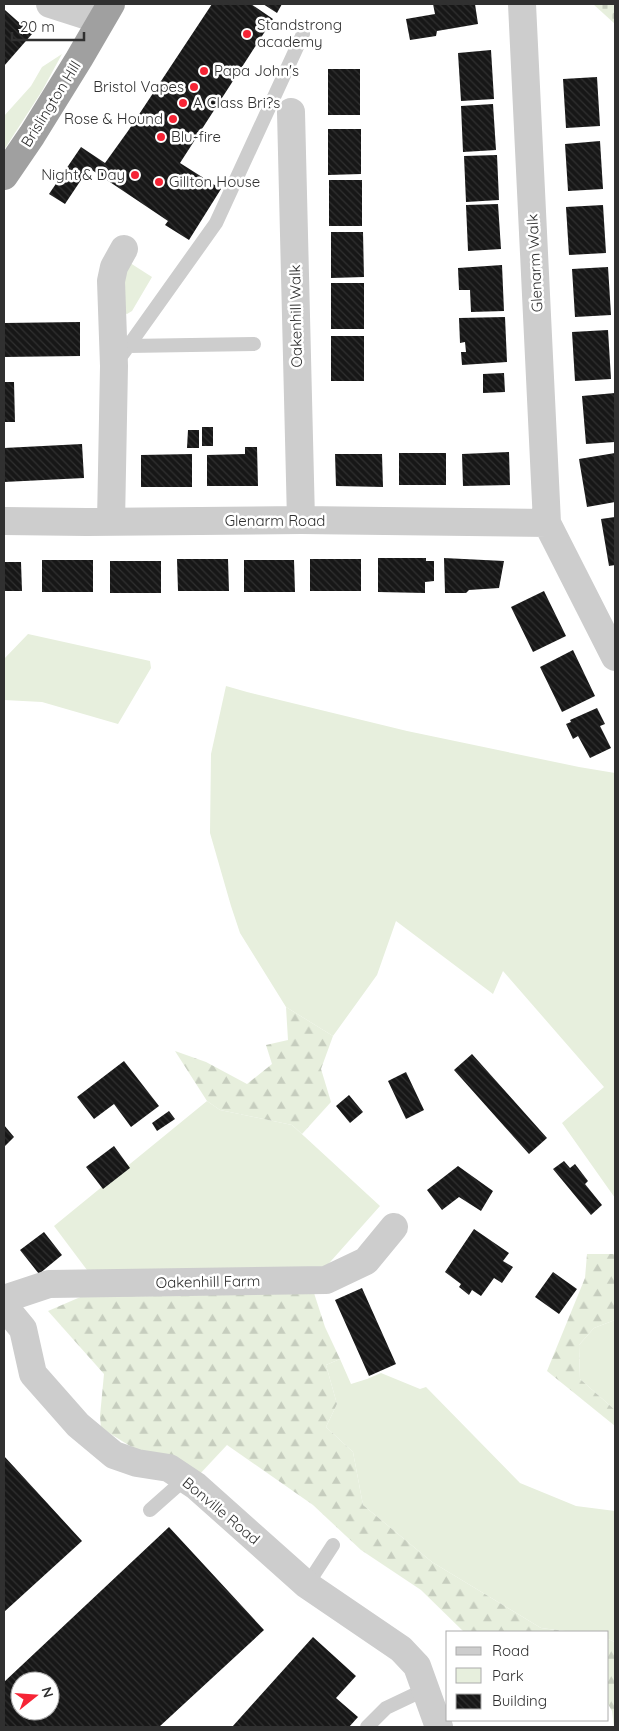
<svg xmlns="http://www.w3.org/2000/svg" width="619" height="1731" font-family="Quicksand,sans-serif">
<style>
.green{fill:#e7efdd}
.forest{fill:url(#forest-firs)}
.cemetery{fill:url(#cemetery-stones)}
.building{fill:url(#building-back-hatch);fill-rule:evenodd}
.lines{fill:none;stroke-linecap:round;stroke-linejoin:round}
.service{stroke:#cdcdcd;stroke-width:14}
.minor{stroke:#cdcdcd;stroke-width:28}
.trunk{stroke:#a0a0a0;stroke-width:28}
.poi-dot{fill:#f62435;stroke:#fff;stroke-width:2}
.labels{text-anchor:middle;stroke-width:5;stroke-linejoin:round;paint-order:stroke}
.poi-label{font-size:15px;fill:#303030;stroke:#fff;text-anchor:start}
.street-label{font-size:15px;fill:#303030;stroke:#fff}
</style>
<defs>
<pattern id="forest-firs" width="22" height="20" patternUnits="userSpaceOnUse" patternTransform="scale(1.25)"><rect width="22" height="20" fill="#e7efdd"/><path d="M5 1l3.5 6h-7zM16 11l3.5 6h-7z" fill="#c6cdbe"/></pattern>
<pattern id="cemetery-stones" width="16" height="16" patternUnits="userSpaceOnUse" patternTransform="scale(1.25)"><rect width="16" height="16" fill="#e7efdd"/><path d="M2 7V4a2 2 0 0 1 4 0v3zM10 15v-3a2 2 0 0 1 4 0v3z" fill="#c6cdbe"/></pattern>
<pattern id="building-back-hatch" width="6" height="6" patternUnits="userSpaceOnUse" patternTransform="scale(1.25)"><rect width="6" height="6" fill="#171717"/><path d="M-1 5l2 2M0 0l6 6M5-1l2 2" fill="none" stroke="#303030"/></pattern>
</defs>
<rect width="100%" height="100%" fill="#fff"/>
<!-- green -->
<path class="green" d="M62,54L42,91L4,150V116L31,86L42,67Z
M127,261L152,277L132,311L127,314L124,313V267Z
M28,634L150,661L151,668L118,724L42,702L4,700V659Z
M226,686L247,692L407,731L579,767L615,773V1198L562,1123L604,1087L503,971L493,994L396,921L377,975L333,1036L286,1007L240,933L231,906L210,833L211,754Z
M207,1101L220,1110L292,1125L380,1206L323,1270L90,1274L54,1226Z
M615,1320V1410L580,1379L579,1345L594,1328Z
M340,1359L351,1384L367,1379L381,1373L420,1389L426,1387L520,1483L576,1506L615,1511V1642L608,1639V1632H573L541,1628L432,1562L363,1505L353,1452L326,1427L337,1404L326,1365Z"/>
<!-- forest -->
<path class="forest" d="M286,1007L333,1036L321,1069L331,1102L302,1134L292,1125L220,1110L207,1101L175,1051L206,1062L247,1084L272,1064L266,1045L288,1040Z
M587,1254H615V1320L594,1328L579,1345L580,1379L615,1410V1426L547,1371L585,1278Z
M92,1292L314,1293L325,1327L340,1359L326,1365L337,1404L326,1427L353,1452L363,1505L432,1562L541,1628L573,1632H464L421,1590L361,1550L313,1505L227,1445L198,1476L151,1459L101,1428L100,1416L104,1374L48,1311Z
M608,1639L615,1642V1727H614L612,1711L608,1704Z"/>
<!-- cemetery -->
<path class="cemetery" d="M593,4H615V24Z"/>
<!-- building -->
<path class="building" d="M212,4H251L273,19L180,163L221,189L189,240L165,225L168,221L89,168L65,204L49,194L81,147L105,163L128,131Z
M263,4H282L277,13Z
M433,4H475L478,24L437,31L436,36L410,40L406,19L435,14Z
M5,10L32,34L4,66V11Z
M491,50L494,99L461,101L458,53Z
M328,69H360V115H328Z
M597,77L600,126L566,128L563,79Z
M493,104L496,150L463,152L461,106Z
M328,129H361V174L328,175Z
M600,141L603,189L568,191L565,144Z
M497,155L499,200L466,202L464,156Z
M329,180H362V226H329Z
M498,204L501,249L468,251L466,205Z
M603,205L606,253L569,255L566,207Z
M331,232H363L364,277L331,278Z
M502,265L504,311L471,312L470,290H459L458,268Z
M608,267L611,315L575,317L572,269Z
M331,283H364V329H331Z
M505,317L507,362L462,365L461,352H466L465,342L460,343L459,318Z
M80,322V356L4,357V323Z
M608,330L611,379L575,381L572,332Z
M331,336H364V381H331Z
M504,373L505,392L483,393V374Z
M4,382H14L15,422H4Z
M615,393V442L586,444L582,396Z
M202,427H213V446H202Z
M188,430H199V448H187Z
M82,444L84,478L4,482V448Z
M245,447H257L258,486H207V455L245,454Z
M509,452L510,485L463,486L462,454Z
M399,453H446V485H399Z
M615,453V502L587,507L579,459Z
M192,454V487H141V455Z
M335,454H382L383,487L336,486Z
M615,517V565L609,566L601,519Z
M378,558H426V561H434V581L425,582V593L378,592Z
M444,558L504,561L499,588L469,590L466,593H445Z
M177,559H228L229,591H178Z
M310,559H361V591H310Z
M42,560H93V592H42Z
M244,560H294L295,592H244Z
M110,561H161V593H110Z
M4,562H21L22,591H4Z
M544,591L566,636L533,652L511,607Z
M573,650L595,696L562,712L540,667Z
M597,708L605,724L600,726L611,748L590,758L578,736L573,739L566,724L571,722L570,720Z
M472,1054L547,1138L529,1154L454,1070Z
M124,1061L159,1106L131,1127L114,1104L94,1119L77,1097Z
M406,1072L424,1110L406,1119L388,1081Z
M349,1095L363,1112L350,1123L336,1106Z
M169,1111L175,1119L157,1131L152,1123Z
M4,1125L14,1137L4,1147Z
M114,1146L130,1168L103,1189L86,1167Z
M564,1161L570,1168L575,1164L588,1181L585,1184L602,1205L591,1215L553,1169Z
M458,1166L493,1191L481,1211L459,1197L442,1210L427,1190Z
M474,1229L509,1253L503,1261L513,1267L502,1283L494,1278L481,1296L472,1290L469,1295L459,1287L461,1284L445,1272Z
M44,1232L62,1255L39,1274L20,1250Z
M553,1272L577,1289L559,1314L535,1297Z
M362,1288L396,1364L369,1376L335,1300Z
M4,1456L82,1541L4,1612Z
M169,1527L264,1630L159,1727H4V1682ZM20,1681H50V1711H20Z
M313,1637L356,1676L336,1698L358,1717L349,1727H232Z"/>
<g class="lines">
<!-- service -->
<path class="service" d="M128,346L254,344
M117,362L216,223L303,34
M150,1510L185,1479
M307,1585L333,1545
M367,1727L386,1708L426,1689"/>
<!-- minor -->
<path class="minor" d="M50,4L100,20
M522,4L547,523L615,657
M291,112L301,520
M4,521L87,522L301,520L547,523
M111,522L114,366L111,281L114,267L124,249
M4,1299L49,1284L326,1280L366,1261L394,1227
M4,1306L23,1329L33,1374L78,1425L114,1455L137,1463L169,1468L196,1486L307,1585L401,1649L417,1666L439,1727"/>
<!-- trunk -->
<path class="trunk" d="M4,176L32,135L79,59L111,4"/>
</g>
<!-- markers -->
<g class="poi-dot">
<circle cx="247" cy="34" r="5"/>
<circle cx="204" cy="71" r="5"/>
<circle cx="194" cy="87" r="5"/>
<circle cx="183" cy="103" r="5"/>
<circle cx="173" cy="119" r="5"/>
<circle cx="161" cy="137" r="5"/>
<circle cx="135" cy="175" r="5"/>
<circle cx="159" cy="182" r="5"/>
</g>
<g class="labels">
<!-- poi labels -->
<g class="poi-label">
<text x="257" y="30">Standstrong<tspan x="257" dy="17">academy</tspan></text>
<text x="214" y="76">Papa John's</text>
<text x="184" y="92" text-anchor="end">Bristol Vapes</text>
<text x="193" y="108">A Class Bri?s</text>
<text x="163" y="124" text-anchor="end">Rose &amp; Hound</text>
<text x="171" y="142">Blu-fire</text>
<text x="125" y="180" text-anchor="end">Night &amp; Day</text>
<text x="169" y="187">Gillton House</text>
</g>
<!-- street labels -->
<g class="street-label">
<text transform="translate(51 104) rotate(-58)" y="5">Brislington Hill</text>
<text transform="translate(535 263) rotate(-93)" y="5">Glenarm Walk</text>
<text transform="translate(296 316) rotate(-91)" y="5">Oakenhill Walk</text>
<text x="275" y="526">Glenarm Road</text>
<text transform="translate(208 1282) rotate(-1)" y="5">Oakenhill Farm</text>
<text transform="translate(221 1511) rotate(40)" y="5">Bonville Road</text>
</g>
</g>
<!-- border -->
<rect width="619" height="1731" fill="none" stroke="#303030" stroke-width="10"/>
<!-- legend -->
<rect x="446" y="1631" width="162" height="90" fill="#ffffff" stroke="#acacac"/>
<rect x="456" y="1647" width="25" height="8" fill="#cdcdcd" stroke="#acacac"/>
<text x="492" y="1656" font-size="15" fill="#303030">Road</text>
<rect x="456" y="1668" width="25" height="15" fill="#e7efdd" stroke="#acacac"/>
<text x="492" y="1681" font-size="15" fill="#303030">Park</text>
<rect x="456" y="1694" width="25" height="15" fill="url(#building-back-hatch)" stroke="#acacac"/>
<text x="492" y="1706" font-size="15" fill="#303030">Building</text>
<!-- north arrow -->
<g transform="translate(35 1696) rotate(73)"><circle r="24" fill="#ffffff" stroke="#acacac"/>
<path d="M0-4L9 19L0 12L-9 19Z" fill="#f62435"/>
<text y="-8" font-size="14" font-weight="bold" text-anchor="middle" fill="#303030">N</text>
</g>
<!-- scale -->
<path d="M12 32v8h72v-8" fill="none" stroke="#303030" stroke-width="2.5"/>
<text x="20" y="32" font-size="15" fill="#303030" stroke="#ffffff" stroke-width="4" paint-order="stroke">20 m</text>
</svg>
